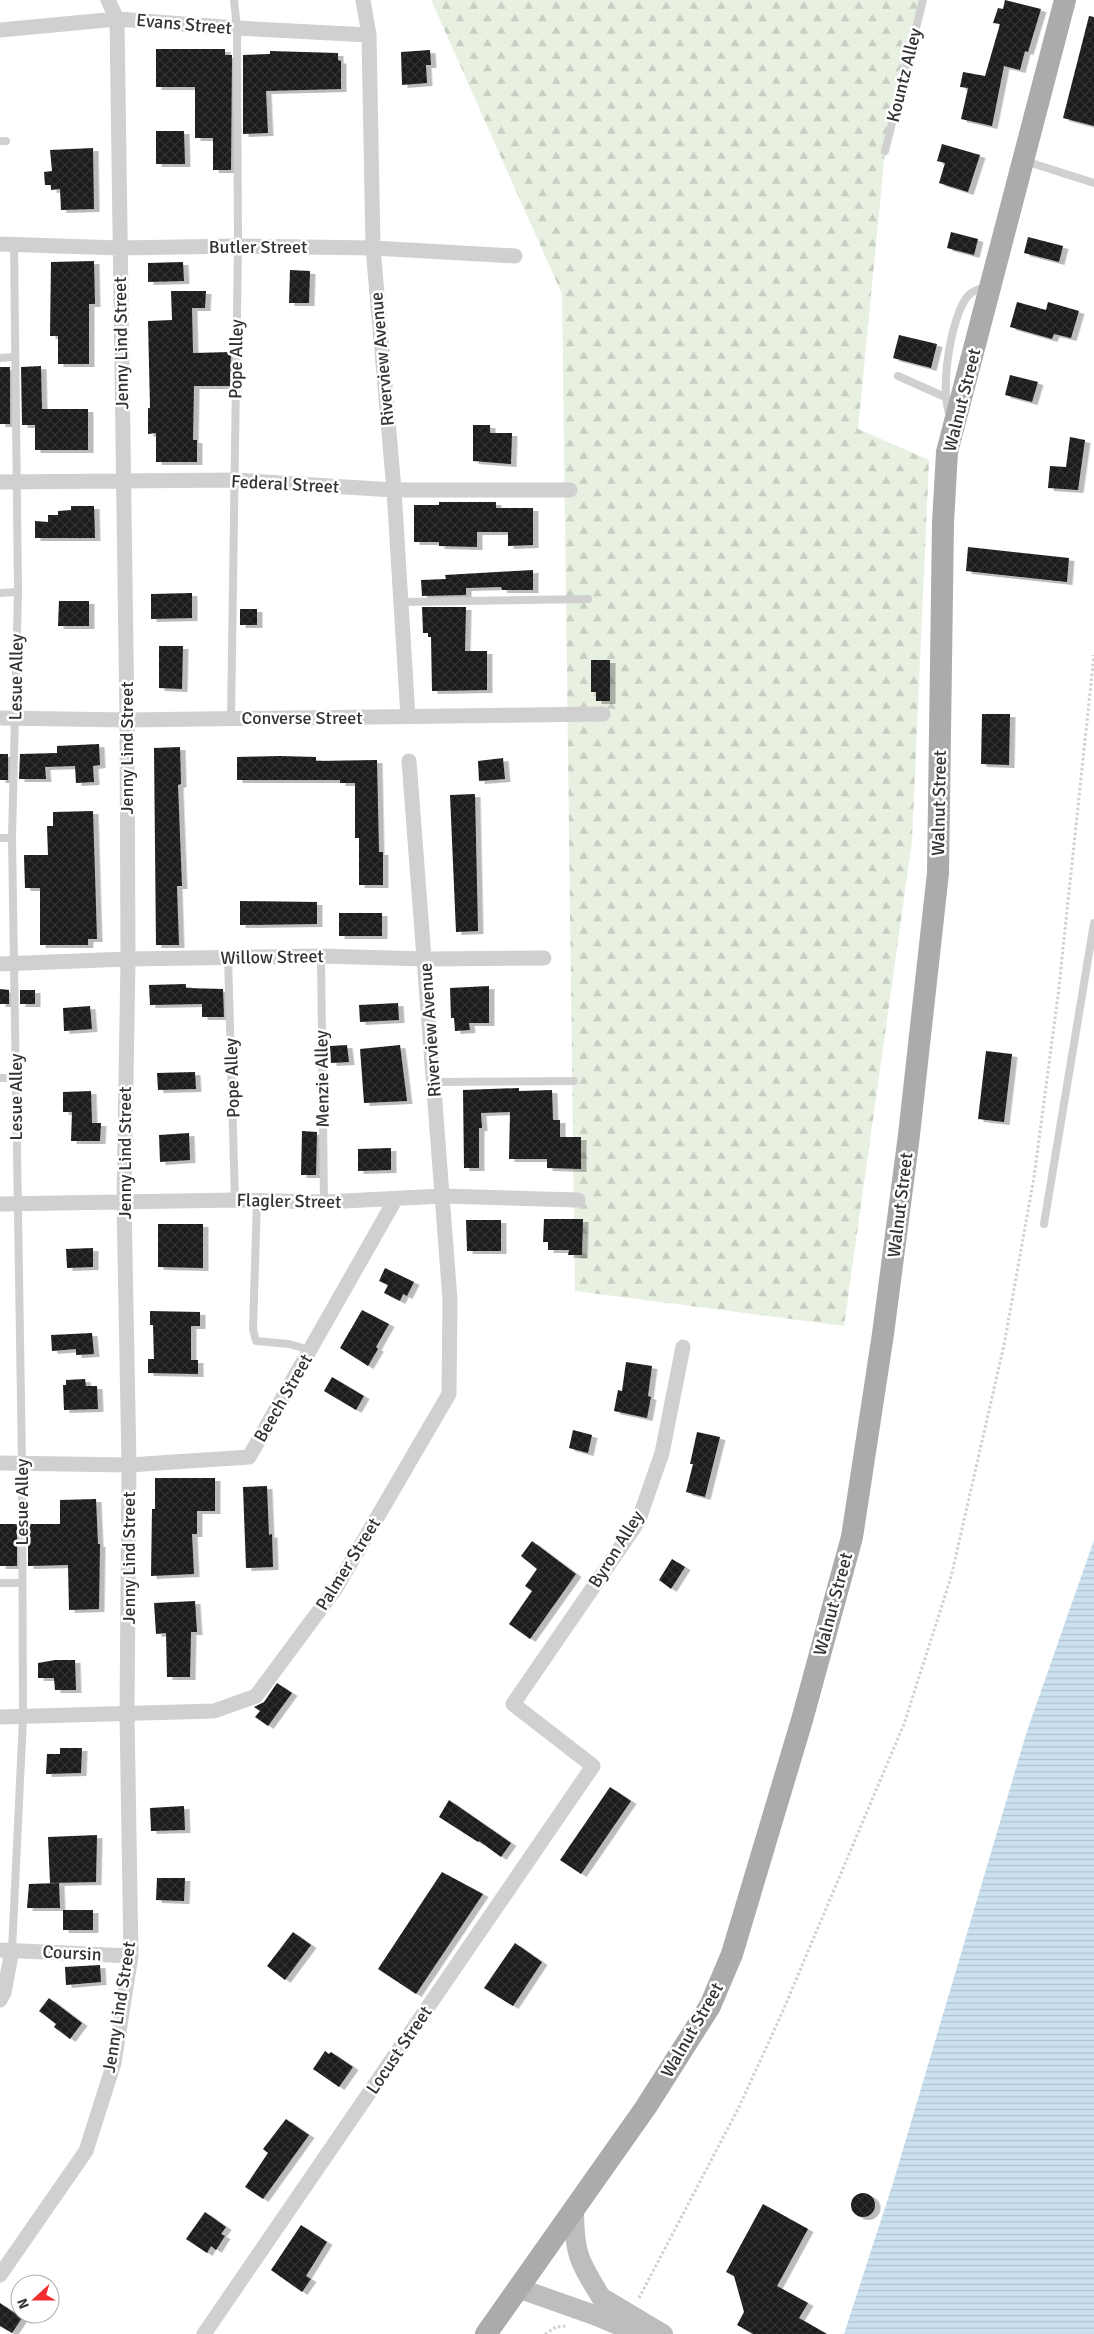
<svg xmlns="http://www.w3.org/2000/svg" width="1094" height="2334" font-family="Signika,sans-serif">
<style>
.forest{fill:url(#forest-firs)}
.water{fill:url(#water-rules)}
.building{fill:url(#building-cross-hatch);filter:url(#shadow)}
.lines{fill:none;stroke-linecap:round;stroke-linejoin:round}
.path{stroke:#d0d0d0;stroke-width:3;stroke-dasharray:2.5 2.5;stroke-linecap:butt}
.lane{stroke:#d0d0d0;stroke-width:8}
.street{stroke:#d0d0d0;stroke-width:15}
.secondary{stroke:#bdbdbd;stroke-width:20}
.primary{stroke:#ababab;stroke-width:22}
.secondary-bridge{stroke:#bdbdbd;stroke-width:20}
.labels{text-anchor:middle;stroke-width:5;stroke-linejoin:round;paint-order:stroke}
.street-label{font-size:18px;fill:#333;stroke:#fff}
</style>
<defs>
<pattern id="forest-firs" width="22" height="20" patternUnits="userSpaceOnUse" patternTransform="scale(1.25)"><rect width="22" height="20" fill="#e8f0e1"/><path d="M5 1l3.5 6h-7zM16 11l3.5 6h-7z" fill="#c7cec2"/></pattern>
<pattern id="water-rules" width="6" height="5" patternUnits="userSpaceOnUse" patternTransform="scale(1.25)"><rect width="6" height="5" fill="#cce1f0"/><path d="M0 2.5h6" fill="none" stroke="#b0c2ce"/></pattern>
<pattern id="building-cross-hatch" width="8" height="8" patternUnits="userSpaceOnUse" patternTransform="scale(1.25)"><rect width="8" height="8" fill="#1a1a1a"/><path d="M0 0l8 8M0 8l8-8" fill="none" stroke="#333"/></pattern>
<filter id="shadow"><feDropShadow dx="5.5" dy="3" stdDeviation="0" flood-color="#0004"/></filter>
</defs>
<rect width="100%" height="100%" fill="#fff"/>
<!-- forest -->
<path class="forest" d="M431,0H923L885,151L858,429L929,460L912,841L844,1326L575,1291L562,294Z"/>
<!-- water -->
<path class="water" d="M1094,1540V2334H844L893,2183L1027,1731Z"/>
<!-- building -->
<path class="building" d="M1005,0L1041,9L1028,52L1025,51L1020,70L1004,66L992,126L961,119L968,88L960,87L963,72L985,76L1000,24L993,23L998,8L1003,9Z
M1089,16L1094,17V126L1063,118Z
M156,49H225V55H232L231,170H213V138H195V87H156Z
M430,50L431,65H426L427,83L402,85L401,52Z
M270,51L338,53V60L341,61V89L266,91L268,133L243,134V55L270,54Z
M156,131H184L185,164H156Z
M942,144L980,155L968,192L939,183L945,163L937,161Z
M93,148L94,209L61,210L60,189L51,190V185H45L44,172L52,171L50,150Z
M951,232L978,239L974,255L947,248Z
M1028,237L1063,246L1059,262L1024,253Z
M94,261L95,304H89V364H58V336H50L51,262Z
M183,262L184,281L148,282V263Z
M290,270L310,271L309,303H289Z
M171,291H206L205,308H192L193,353L231,352L230,386H194L193,440H197V462H156V433L148,434V408H150L148,321L172,320Z
M1017,302L1046,310L1048,302L1079,311L1071,338L1054,334L1052,339L1010,327Z
M899,335L937,344L931,368L893,358Z
M41,366L42,409H88V450H35V425H22L21,367Z
M0,367H10V424H0Z
M1010,375L1038,382L1032,402L1005,395Z
M473,425H490V433H512L511,464L473,461Z
M1070,437L1085,440L1078,490L1048,488L1050,466L1066,467Z
M439,502H496V508H533V545L508,546V532H477V547L439,546V542H414V505H439Z
M71,506H94L95,538H35V521L48,522V515H58V511L71,510Z
M968,547L1069,558L1067,582L966,571Z
M533,570V590H502L501,587L466,588V595L422,596L421,580L446,579L445,575Z
M192,593V618L151,619V594Z
M59,601H89V626H58Z
M422,607H466L465,651H487V690L432,691L431,637H428V633H423Z
M240,609H257V625H240Z
M159,646H183L182,689L159,688Z
M591,660H610V701H596V692H591Z
M982,714H1010L1009,765L981,764Z
M99,744L100,765L93,766L94,782L76,783L75,766L45,767L46,779H19L20,754L57,753V746Z
M180,747L181,784L178,785L182,886H177L179,945H156L154,748Z
M0,754H8V780H0Z
M280,756L316,757V761L377,760L379,852H383V885H359V838H355V783H340V780H237V757Z
M503,758L505,779L479,781L478,761Z
M475,794L478,931L456,932L450,795Z
M93,811L97,939H88V945H40V888H25L24,855H48L47,826H53V812Z
M240,901L317,902V924L240,925Z
M339,913H382V936H339Z
M186,984V988L223,989L224,1017H202V1004L150,1005L149,985Z
M489,986V1023H469L470,1030L455,1031L454,1018H451L450,988Z
M0,989L9,990V1004H0Z
M20,990H35V1004H20Z
M398,1003L399,1020L360,1022L359,1005Z
M90,1006L92,1029L64,1031L63,1008Z
M347,1045L349,1062L331,1063L330,1046Z
M400,1045L407,1101L364,1103L360,1049Z
M986,1051L1012,1054L1004,1122L978,1119Z
M195,1072L196,1089L158,1090L157,1073Z
M519,1088V1091L552,1090L553,1120H560V1137H581V1169L547,1168V1159H509L510,1112L481,1113L482,1128H479V1168H464L463,1090Z
M91,1091L92,1123H101L100,1141H71L72,1112H63V1092Z
M302,1131L317,1132L316,1175H301Z
M189,1133L190,1160L160,1162L159,1135Z
M391,1148V1170L358,1171V1149Z
M544,1219H583L582,1255H568L569,1250H548V1242H543Z
M466,1220H501V1251H467Z
M158,1224H203V1268L158,1267Z
M93,1248V1267L67,1268L66,1249Z
M385,1268L414,1282L407,1296L403,1294L400,1301L384,1293L388,1285L379,1281Z
M362,1310L389,1324L376,1347L378,1349L368,1366L340,1348Z
M150,1311L200,1312V1326H191V1360H198V1374L148,1373V1359H154L153,1325H150Z
M92,1333L94,1354L76,1355V1349L52,1351L51,1335Z
M626,1362L652,1366L648,1396L651,1397L647,1418L614,1411L618,1390L622,1391Z
M332,1377L364,1396L356,1410L324,1391Z
M85,1379L86,1386H97L98,1409L64,1410L63,1385H66V1380Z
M573,1430L592,1435L588,1453L569,1448Z
M697,1432L720,1437L705,1497L686,1492L693,1464H690Z
M155,1478H215V1511H197V1534H192L194,1574L151,1576L152,1509H155Z
M267,1486L269,1535L272,1534L273,1567L246,1568L243,1487Z
M96,1499L98,1544H100L99,1609L69,1610L68,1565L28,1566V1524H60V1500Z
M0,1524H17V1566H0Z
M532,1541L576,1574L530,1639L509,1624L532,1591L525,1586L537,1569L521,1556Z
M672,1559L685,1567L671,1589L659,1580Z
M195,1601L197,1632H191L190,1677H167L166,1633L156,1634L154,1603Z
M55,1660H75L76,1690H55L54,1678H38V1663Z
M277,1683L292,1693L268,1726L255,1717L260,1711L254,1707L264,1702Z
M60,1748H82L81,1773L46,1774L47,1754H60Z
M610,1787L631,1801L581,1874L560,1860Z
M449,1800L511,1843L501,1857L479,1841L478,1842L439,1817Z
M184,1806L185,1830L151,1831L150,1808Z
M97,1835L96,1882L50,1883L48,1837Z
M442,1872L483,1894L416,1994L378,1969Z
M157,1878H185L184,1901L156,1900Z
M59,1883L60,1908H27L29,1884Z
M63,1910H93V1930H63Z
M293,1932L311,1945L285,1980L267,1966Z
M515,1943L542,1962L513,2006L484,1988Z
M100,1965L101,1982L66,1985L65,1967Z
M49,1998L82,2023L70,2039L54,2027L56,2024L39,2011Z
M325,2051L329,2054L331,2052L353,2067L339,2087L313,2069Z
M286,2119L309,2135L263,2199L245,2187L268,2153L263,2149Z
M851 2205a12 12 0 1 1 24 0a12 12 0 1 1-24 0Z
M763,2204L808,2229L777,2286L808,2303L799,2318L827,2334H753L737,2325L744,2312L734,2276L726,2272Z
M205,2212L226,2227L221,2234L225,2236L216,2250L211,2246L207,2253L186,2239Z
M301,2225L327,2242L306,2276L311,2279L302,2292L271,2270Z
M0,2303L22,2318L12,2333L0,2326Z"/>
<g class="lines">
<!-- path -->
<path class="path" d="M639,2298L739,2107L782,2013L904,1724L951,1577L1004,1345L1034,1177L1058,996L1094,655
M545,2334L556,2327L566,2326"/>
<!-- lane -->
<path class="lane" d="M0,141H6
M885,151L923,0
M1025,161L1094,183
M0,358L14,357
M898,376L945,397
M950,415C939,392 951,317 967,297C971,291 980,289 987,286
M0,593L18,592
M401,602L588,599
M231,719L238,246L237,28L234,0
M0,838H12
M321,956L324,1202
M228,957L235,1200
M0,1078H16
M434,1082L574,1081
M257,1201L253,1329L256,1341L289,1344L310,1350
M1044,1224L1094,923
M0,1583H22
M12,1950L23,1718L22,1463L12,838L18,592L14,244"/>
<!-- street -->
<path class="street" d="M363,0L369,35L373,248L394,490L408,717
M0,30L117,19L237,28L369,35
M0,244L119,248L238,246L373,248L515,256
M0,482L235,480L394,490H570
M0,718L127,720L603,714
M0,964L128,959L321,956L425,959L544,958
M0,1204L235,1200L324,1202L443,1196L578,1200
M0,1463L129,1465L249,1457L395,1200
M0,1717L214,1711L256,1696L336,1588L449,1394L450,1300L409,761
M0,1950L131,1956
M0,2000L4,1993L12,1950
M0,2275L86,2151L114,2063L131,1956L127,1714L129,1465L124,1201L128,959L127,720L117,19L108,0
M204,2334L593,1766L513,1704L638,1522L662,1453L683,1347"/>
<!-- secondary -->
<path class="secondary" d="M574,2208C574,2252 578,2260 601,2297
M518,2288L597,2316"/>
<!-- primary -->
<path class="primary" d="M486,2334L646,2107L710,2006L732,1954L802,1720L852,1537L883,1334L909,1135L938,873L943,523L947,452L1065,0"/>
<!-- secondary-bridge -->
<path class="secondary-bridge" d="M601,2297L663,2334
M597,2316L639,2334"/>
</g>
<g class="labels">
<!-- street labels -->
<g class="street-label">
<text transform="translate(184 24) rotate(5)" y="6">Evans Street</text>
<text transform="translate(904 75) rotate(-76)" y="6">Kountz Alley</text>
<text x="258" y="253">Butler Street</text>
<text transform="translate(121 343) rotate(-91)" y="6">Jenny Lind Street</text>
<text transform="translate(236 359) rotate(-89)" y="6">Pope Alley</text>
<text transform="translate(382 359) rotate(-95)" y="6">Riverview Avenue</text>
<text transform="translate(962 400) rotate(-76)" y="6">Walnut Street</text>
<text transform="translate(285 484) rotate(3)" y="6">Federal Street</text>
<text transform="translate(16 677) rotate(-89)" y="6">Lesue Alley</text>
<text x="302" y="724">Converse Street</text>
<text transform="translate(127 748) rotate(-90)" y="6">Jenny Lind Street</text>
<text transform="translate(939 803) rotate(-89)" y="6">Walnut Street</text>
<text transform="translate(272 957) rotate(-1)" y="6">Willow Street</text>
<text transform="translate(430 1030) rotate(-94)" y="6">Riverview Avenue</text>
<text transform="translate(232 1078) rotate(-92)" y="6">Pope Alley</text>
<text transform="translate(322 1079) rotate(-91)" y="6">Menzie Alley</text>
<text transform="translate(16 1097) rotate(-90)" y="6">Lesue Alley</text>
<text transform="translate(125 1153) rotate(-90)" y="6">Jenny Lind Street</text>
<text transform="translate(289 1201) rotate(1)" y="6">Flagler Street</text>
<text transform="translate(900 1205) rotate(-83)" y="6">Walnut Street</text>
<text transform="translate(283 1398) rotate(-60)" y="6">Beech Street</text>
<text transform="translate(22 1502) rotate(-90)" y="6">Lesue Alley</text>
<text transform="translate(616 1549) rotate(-58)" y="6">Byron Alley</text>
<text transform="translate(129 1558) rotate(-90)" y="6">Jenny Lind Street</text>
<text transform="translate(348 1564) rotate(-58)" y="6">Palmer Street</text>
<text transform="translate(833 1604) rotate(-75)" y="6">Walnut Street</text>
<text transform="translate(72 1953) rotate(3)" y="6">Coursin</text>
<text transform="translate(119 2007) rotate(-81)" y="6">Jenny Lind Street</text>
<text transform="translate(692 2030) rotate(-60)" y="6">Walnut Street</text>
<text transform="translate(399 2050) rotate(-56)" y="6">Locust Street</text>
</g>
</g>
<!-- north arrow -->
<g transform="translate(35 2299) rotate(249)"><circle r="24" fill="#ffffff" stroke="#adadad"/>
<path d="M0-4L9 19L0 12L-9 19Z" fill="#f32c33"/>
<text y="-8" font-size="14" font-weight="bold" text-anchor="middle" fill="#333333">N</text>
</g>
</svg>
